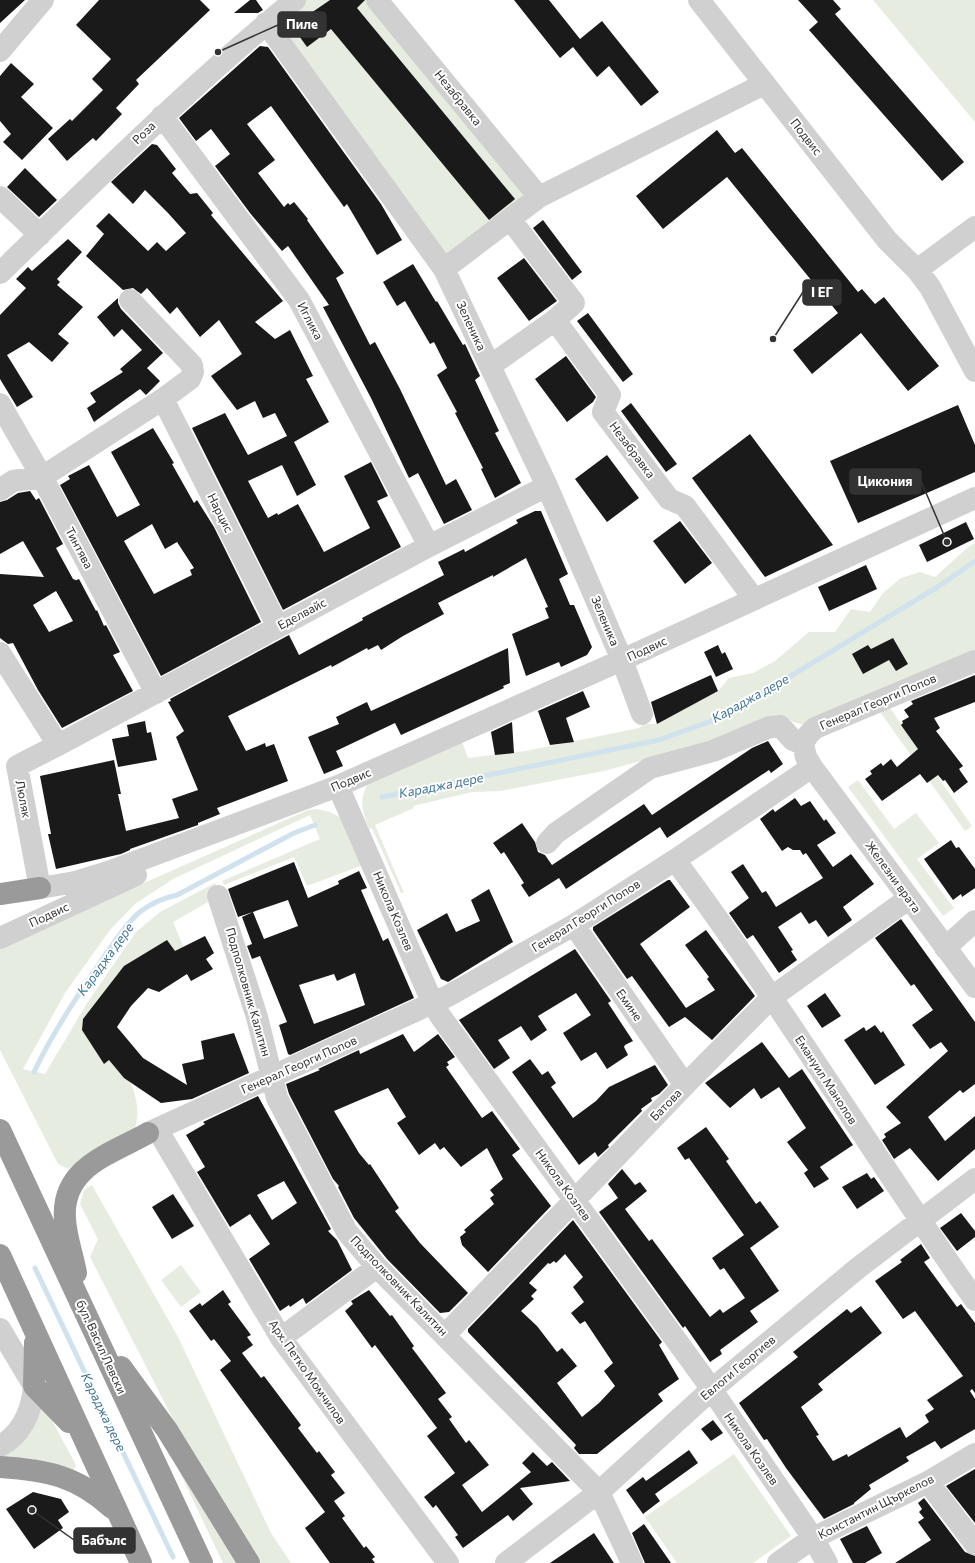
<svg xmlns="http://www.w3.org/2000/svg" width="975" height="1563" font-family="Commissioner,sans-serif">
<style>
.green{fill:#e6ecdf}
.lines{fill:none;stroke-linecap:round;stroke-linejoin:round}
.stream{stroke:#cfe2ee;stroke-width:5}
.building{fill:#1a1a1a;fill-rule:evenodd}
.minor{stroke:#d0d0d0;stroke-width:22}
.highway{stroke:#9a9a9a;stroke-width:22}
.labels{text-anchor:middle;stroke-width:4;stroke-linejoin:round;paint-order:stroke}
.street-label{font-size:12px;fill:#333;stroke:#fff}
.water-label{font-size:13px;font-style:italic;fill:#3f7597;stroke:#fff}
.leader{fill:none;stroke:#333;stroke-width:1.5}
.callout-dot{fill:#333;stroke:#fff;stroke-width:1.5}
.callout{fill:#333;stroke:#333;stroke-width:1.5}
.callout-label{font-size:13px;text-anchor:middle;font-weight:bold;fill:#fff}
</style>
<rect width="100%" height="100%" fill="#fff"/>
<!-- green -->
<path class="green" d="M295,0H377L539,197L444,269L266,23Z
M873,0H975V122Z
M975,543V661L815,728L790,721L740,741L645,760L604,771L500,791L472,792L413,806L414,808L375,825L404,893H401L372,828L369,829C362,811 358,798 370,781L462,742L468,758L526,751L639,728L644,724H657L718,691L729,678L753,673L775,661L809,632H835L851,609L870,612L883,593L901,578L920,572L935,577L968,547Z
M888,705L972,826L965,831L878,709Z
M858,780L894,829L916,813L939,843L917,859L954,908L943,916L848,787Z
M317,809L330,812L341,818L363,865L307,886L294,857L224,885L222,881L320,839L310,815L173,879L135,904L110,930L65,993L23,1069L45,1074L87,1003L136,932L160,912L215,883L220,893L207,899L208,902L173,922L184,948L139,985L103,1038C122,1066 148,1098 133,1134L81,1160L68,1169L58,1164L0,1050V947L308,810Z
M92,1185L178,1337L271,1533L291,1563H256L173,1419L90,1257L98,1239L80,1204L84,1190Z
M181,1265L201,1292L181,1307L161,1280Z
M41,1400L76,1465L74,1470L66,1473L0,1462V1455Z
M734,1454L791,1536L753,1563H677L645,1517Z
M175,1462L237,1563H223Z"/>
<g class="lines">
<!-- stream -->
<path class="stream" d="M382,797L659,740L725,716L939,586L975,561
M34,1072C54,1030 80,992 106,954C116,940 127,922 141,911C152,903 163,898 177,895L294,833L315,825
M35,1268L173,1557"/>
</g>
<!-- building -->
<path class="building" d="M0,0H25L0,23Z
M99,0H200L210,10L136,80L139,84L116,108L122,114L96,141L93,138L67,161L48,139L70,119L72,121L103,90L92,79L111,59L76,25Z
M250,0H256L263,10L258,13H234Z
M330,0H365L357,8L515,199L489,220L331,29L307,47L292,26Z
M514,0H549L580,39L602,21L659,92L641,106L609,66L597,77L573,47L560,58Z
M798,0H833L841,9L835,14L964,162L942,181L809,30L818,22Z
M260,46L268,47L381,204L402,240L377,255L347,204L344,207L271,106L247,124L275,160L258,173L284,207L288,203L290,205L294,202L308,219L307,220L344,273L336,278L370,345L375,342L400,389L446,485L456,479L472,510L444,524L418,473L409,478L371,398L323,307L329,305L288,246L282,251L250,213L215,166L230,154L211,129L196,141L179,118Z
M11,63L34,84L21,97L53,128L22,160L3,142L11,134L0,121V76Z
M717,130L735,153L742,148L858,292L862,289L875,304L884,297L939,366L908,391L861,333L812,374L793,350L838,313L727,177L663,229L636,196Z
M152,144L157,145L176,169L172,173L190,194L197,193L213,213L211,215L283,301L255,322L275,339L290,330L313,376L306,379L329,422L294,442L316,485L297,496L282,465L248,481L268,518L277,513L278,515L298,504L324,552L370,528L344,476L371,462L388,496L377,501L401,547L283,610L192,428L225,413L248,455L287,436L275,413L263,418L255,401L237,410L211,376L242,354L219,320L200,337L177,307L170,314L147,288L141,294L133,288L123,290L86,256L104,234L96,226L109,213L148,251L157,242L166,251L186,233L168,213L145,190L133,204L111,182Z
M25,168L57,200L39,217L7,187Z
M543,220L582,272L572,280L533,228Z
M68,239L82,252L57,279L60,282L57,285L83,307L58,334L69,343L52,362L29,342L7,355L33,397L17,407L0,379V315L26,288L16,279L28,267L32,271Z
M524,258L557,301L529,321L497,278Z
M413,264L436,302L437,301L463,345L465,344L480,376L475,380L499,431L495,433L521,483L495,498L481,469L483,468L455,413L457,412L437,375L447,368L434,342L430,344L405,301L397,306L383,282Z
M118,298V303L121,309L163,353L147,368L160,381L146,395L140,389L94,422L87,408L96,402L90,393L123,372L120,369L142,350L122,329L114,337L97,317Z
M588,313L633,374L623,382L577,321Z
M566,356L596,397L593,402L567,422L535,379Z
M631,403L677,464L666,472L621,411Z
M958,405L975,445V472L858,523L830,461Z
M153,428L174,463L172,464L194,503L197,500L214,527L261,622L161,676L60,485L70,479L68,476L89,465L117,517L140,505L111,452ZM152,524L165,549L177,542L194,568L190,570L192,575L154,594L124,541Z
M750,434L833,545L765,577L692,478Z
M607,455L639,498L607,522L575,479Z
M30,491L36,500L39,498L63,544L56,548L73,579L76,580L74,581L79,579L96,611L97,610L104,626L106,625L120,652L113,655L133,691L62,728L38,690L13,643L8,644L0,638V574L44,577L23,541L0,554V502L7,500L18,493ZM56,591L73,621L49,632L33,605Z
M535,511H541L568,574L559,579L570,605H574L592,647L587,655L561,667L559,662L526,676L512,634L549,618L545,608L548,607L526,558L493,577V575L438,603L444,614L403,636L381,650L378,645L368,650L367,648L332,667L331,665L228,716L246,751L265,743L266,747L274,744L288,781L217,808L220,814L198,823V825L130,849V850L121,854L56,869L48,834H51L40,776L114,760L121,794H118L126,831L179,818L172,799L198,790L176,737L184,731L168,702L171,701L170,699L289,635L299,655L363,620L362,618L444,575L438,562L464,549L465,552L518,523L516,520Z
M680,521L712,563L685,584L653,541Z
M966,522L974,539L927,562L919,545Z
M866,565L877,589L829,611L818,587Z
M893,638L908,664L896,671L889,660L863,674L852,654L868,645L871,649Z
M718,645L722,654L725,652L733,669L716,677L704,652Z
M508,648L510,683L503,686L504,688L401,735L395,723L336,751L343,766L324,774L308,737L339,724L336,717L367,702L371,711Z
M711,675L718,691L657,724L651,702Z
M975,675V702L934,718L940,728L936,731L963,766L959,769L968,782L954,793L945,780L943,781L938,775L927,783L920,774L882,801L865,779L872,774L870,771L881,763L883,766L891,759L897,767L918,749L901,725L903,723L902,721L909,717L904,710L913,704L911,701Z
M583,691L590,707L566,718L574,742L550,745L538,711Z
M145,721L147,733L151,732L157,760L118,767L112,739L129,736L127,725Z
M512,722L514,753L495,755L491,732Z
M768,741L783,764L771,773L769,770L667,838L660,827L566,889L559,878L529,897L521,885L524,883L504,852L501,854L493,843L522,823L535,842L538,852L545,855L552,865L644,804L652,815L752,748Z
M795,798L801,806L810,801L824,821L826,819L836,833L817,845L833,867L851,854L874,884L843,907L852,920L828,937L816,920L809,924L801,912L778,927L793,950L791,951L797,960L779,973L753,935L747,939L729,913L749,898L731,872L743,864L762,893L766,891L776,907L823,878L806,853L803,855L800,850H793L788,847L782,851L760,819L773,809L775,812Z
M951,840L956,848L959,847L975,869V888L962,897L961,894L953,900L924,859Z
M294,862L308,898L339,884L338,881L359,871L367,888L361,890L383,941L388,938L414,998L290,1055L288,1054L279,1025L287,1022L260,956L252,959L247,946L252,944L242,917L253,912L264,939L298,926L288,900L238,917L228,889ZM355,973L365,1005L314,1024L299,985L334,974L337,981Z
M668,880H670L690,907L640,944L686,1008L715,990L707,979L709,977L685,945L706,930L755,996L712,1040L685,1017L669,1027L632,976L627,979L593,930V927Z
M489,889L513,942L448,982L441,979L417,930L447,913L456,932L480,921L471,900Z
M901,919L975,1022V1084L963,1093L960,1090L928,1117L945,1141L975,1116V1149L938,1181L910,1148L894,1159L882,1140L886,1137L884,1134L901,1123L886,1107L948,1051L941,1042L930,1049L912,1025L933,1010L914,984L911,986L875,938Z
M205,936L214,953L206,959L213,969L191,981L187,974L159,992L148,988L131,1006L117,1027L143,1058L187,1085L182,1064L204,1059L201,1041L234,1033L249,1073L192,1099L161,1103L124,1078L109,1060L104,1064L82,1030L83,1019L124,966L167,940L175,951Z
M575,949L611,1001L608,1003L633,1041L625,1045L624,1047L628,1055L607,1069L596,1052L581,1061L563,1033L591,1015L576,993L538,1016L547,1030L531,1041L521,1026L498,1040L510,1058L494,1069L459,1020Z
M825,993L841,1016L822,1028L807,1006Z
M875,1025L881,1033L883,1031L905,1065L875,1085L844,1040L864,1027L866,1031Z
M403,1034L414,1052L438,1034L455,1057L447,1062L449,1065L446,1067L482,1118L492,1111L520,1149L512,1155L551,1206L488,1272L462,1245L460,1237L466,1232L464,1230L494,1204L490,1198L494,1195L490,1190L503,1179L487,1148L461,1167L444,1147L440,1150L435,1143L419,1155L397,1123L406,1117L388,1088L334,1111L359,1153L369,1165L370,1164L399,1208L395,1211L420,1243L468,1293L449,1312L440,1313L387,1259L354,1218L338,1187L339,1186L333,1179L289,1094L286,1084L320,1070L318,1069L359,1050L360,1054Z
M762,1042L789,1078L802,1069L853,1145L820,1167L829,1179L814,1188L804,1173L808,1170L787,1142L806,1128L779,1087L761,1099L754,1088L730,1108L705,1083Z
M530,1059L542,1075L548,1071L556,1083L551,1087L554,1091L573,1118L596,1101L609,1087L655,1065L668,1085L659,1094L651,1098L652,1101L641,1109L642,1111L608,1145L609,1147L598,1157L595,1152L579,1165L512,1072Z
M258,1096L331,1229L328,1231L337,1240L352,1270L306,1304L303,1298L290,1307L289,1305L280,1311L249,1259L270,1244L250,1214L230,1227L197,1172L205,1167L186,1135L205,1124L203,1122ZM284,1181L297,1203L272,1220L257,1195Z
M706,1127L729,1159L726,1161L756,1204L760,1201L779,1227L750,1248L779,1291L750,1311L758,1322L720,1350L722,1354L710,1362L685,1326L683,1328L599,1212L618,1198L608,1184L622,1169L635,1185L640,1182L647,1191L625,1209L649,1241L652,1239L710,1317L720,1309L723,1313L745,1298L724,1268L720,1270L712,1258L744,1235L689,1158L685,1160L677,1148Z
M867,1173L871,1179L874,1177L884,1191L857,1209L842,1187Z
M173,1194L194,1226L172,1239L152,1207Z
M961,1213L975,1231V1237L957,1251L940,1228Z
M573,1220L662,1342L659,1345L679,1379L658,1394L663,1401L597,1454H579L574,1448L576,1445L468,1332V1329ZM565,1254L583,1277L573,1287L584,1302L571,1313L580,1324L585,1321L613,1363L604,1371L615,1386L599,1403L582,1417L557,1383L577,1366L562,1348L557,1352L537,1326L521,1311L534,1299L531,1296L537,1290L529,1283L548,1263L550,1264L554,1261L556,1263Z
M921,1244L930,1258L924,1262L957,1307L961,1304L975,1323V1393L972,1389L970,1391L975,1399V1429L941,1449L935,1441L906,1457L909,1461L869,1485L871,1489L854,1503V1504L824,1519L786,1468L767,1439L764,1440L739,1403L798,1357L793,1352L847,1309L851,1313L861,1306L882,1333L818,1384L823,1390L801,1407L819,1435L816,1436L833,1461L847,1454L848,1457L900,1427L906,1438L929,1422L925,1415L934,1409L927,1400L963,1376L915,1311L903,1319L875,1281L902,1262L900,1260Z
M223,1290L231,1302L228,1304L251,1335L247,1337L253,1345L242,1353L261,1378L264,1376L301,1425L298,1428L317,1453L319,1451L335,1472L331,1475L345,1493L334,1501L345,1516L342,1518L364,1548L366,1546L375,1557L372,1559L375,1563H330L305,1528L325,1512L220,1370L231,1361L214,1339L211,1341L189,1311L200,1303L202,1306Z
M369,1290L390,1316L392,1315L414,1346L412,1348L446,1393L438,1399L452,1417L449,1419L466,1443L469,1440L489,1465L462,1485L482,1512L531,1472L522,1463L533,1452L547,1466L552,1462L570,1481L520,1488L533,1504L513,1521L508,1515L463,1548L455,1537L458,1535L436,1505L433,1508L424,1497L455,1473L427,1436L437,1428L375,1345L372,1348L345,1311L353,1304L351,1301Z
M713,1420L723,1433L711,1441L701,1429Z
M689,1450L698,1463L655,1494L660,1501L643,1514L626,1490L643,1477L646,1481Z
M975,1469V1523L946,1486Z
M33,1492L61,1499L69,1512L58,1520L63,1528L34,1549L6,1509Z
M924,1498L965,1552L975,1556V1563H895L931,1540L918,1522L924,1518L919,1512L922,1509L918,1503Z
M644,1524L671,1563H645L632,1533Z
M867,1526L882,1553L865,1563H853L840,1539Z
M594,1533L614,1563H550Z"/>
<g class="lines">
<!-- minor -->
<path class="minor" d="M377,0L539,197
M699,0L887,240L917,270
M266,23L444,269L547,486L622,660L642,714
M0,51L43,0
M162,116L299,300L429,546
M0,197L40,235
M510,219L574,303L555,320L610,395L603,412L669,499L685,506L754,599
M975,227L917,270L930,287L975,371
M444,269L539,197L764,84
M0,273C96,180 191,85 295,0
M490,366L555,320
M163,399L278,627
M0,404L42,477L156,693
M0,490L13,481L42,477L163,399L190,379L193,372L192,365L130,300
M0,653L58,745L17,766L40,888L75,882L108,872L338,786L622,660L975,498
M58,745L429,546L547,486
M812,767L975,987
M338,786L433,1004L441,1017L703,1377L813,1538L827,1563
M547,843L556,833L650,768L713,751L770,727L780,726L793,740L803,744
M675,860C781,1003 873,1155 975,1300
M218,896L257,1017L277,1098L347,1232L377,1267L599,1492L632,1563
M574,925L685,1085
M0,938L136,875
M945,948L975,921
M157,1129L281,1338L448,1563
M148,1133L448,996L574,925L675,860L812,767L806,757L803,744L808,735L815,728L975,661
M0,1329L34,1386C32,1411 23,1433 0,1446
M445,1335L685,1085L772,997L908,899
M281,1338L377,1267
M928,1482L975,1544
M506,1563L599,1492L711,1390L858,1268L975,1179
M778,1563L813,1538L928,1482L975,1454"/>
<!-- highway -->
<path class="highway" d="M0,894L40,888
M0,1130L202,1563
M0,1255L141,1563
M76,1273C73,1256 66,1237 65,1219C61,1167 111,1154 148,1133
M35,1343L34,1386L69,1422
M121,1367L167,1430L249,1563
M0,1467C47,1470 77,1476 112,1508"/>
</g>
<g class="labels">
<!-- street labels -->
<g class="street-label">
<text transform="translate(458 98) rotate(51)" y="4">Незабравка</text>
<text transform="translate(144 133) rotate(-44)" y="4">Роза</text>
<text transform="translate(806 137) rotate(52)" y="4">Подвис</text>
<text transform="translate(310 321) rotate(62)" y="4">Иглика</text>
<text transform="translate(471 326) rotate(65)" y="4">Зеленика</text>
<text transform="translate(632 450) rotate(53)" y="4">Незабравка</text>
<text transform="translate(220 513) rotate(63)" y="4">Нарцис</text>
<text transform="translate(79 548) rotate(62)" y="4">Тинтява</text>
<text transform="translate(302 614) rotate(-28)" y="4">Еделвайс</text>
<text transform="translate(605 621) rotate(67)" y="4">Зеленика</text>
<text transform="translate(647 649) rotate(-25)" y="4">Подвис</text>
<text transform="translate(878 702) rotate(-23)" y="4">Генерал Георги Попов</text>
<text transform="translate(351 780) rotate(-23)" y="4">Подвис</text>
<text transform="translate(23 799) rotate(79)" y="4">Люляк</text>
<text transform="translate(893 877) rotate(54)" y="4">Железни врата</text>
<text transform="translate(393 911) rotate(67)" y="4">Никола Козлев</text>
<text transform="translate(49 915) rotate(-25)" y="4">Подвис</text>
<text transform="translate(586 916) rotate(-32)" y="4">Генерал Георги Попов</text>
<text transform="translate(248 992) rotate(74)" y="4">Подполковник Калитин</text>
<text transform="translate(629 1005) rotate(55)" y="4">Емине</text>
<text transform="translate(299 1065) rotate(-24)" y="4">Генерал Георги Попов</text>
<text transform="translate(826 1080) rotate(57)" y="4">Емануил Манолов</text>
<text transform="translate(666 1105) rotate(-46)" y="4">Батова</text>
<text transform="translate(563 1185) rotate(54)" y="4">Никола Козлев</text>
<text transform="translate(399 1286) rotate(46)" y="4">Подполковник Калитин</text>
<text transform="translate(101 1347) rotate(65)" y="4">бул. Васил Левски</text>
<text transform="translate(738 1368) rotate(-40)" y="4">Евлоги Георгиев</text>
<text transform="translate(307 1372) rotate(55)" y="4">Арх. Петко Момчилов</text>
<text transform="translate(751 1449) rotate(55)" y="4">Никола Козлев</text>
<text transform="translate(876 1507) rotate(-27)" y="4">Константин Щъркелов</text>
</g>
<!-- water labels -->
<g class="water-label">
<text transform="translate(750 698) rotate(-29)" y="5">Караджа дере</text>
<text transform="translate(441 785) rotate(-11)" y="5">Караджа дере</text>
<text transform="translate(105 959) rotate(-54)" y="5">Караджа дере</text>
<text transform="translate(104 1412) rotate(64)" y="5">Караджа дере</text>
</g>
</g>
<!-- callouts -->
<path class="leader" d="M218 52L278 25M773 339L803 292M947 542L921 481M32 1510L74 1540"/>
<g class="callout-dot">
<circle cx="218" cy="52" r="4"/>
<circle cx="773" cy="339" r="4"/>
<circle cx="947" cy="542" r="4"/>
<circle cx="32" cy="1510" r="4"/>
</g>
<g class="callout">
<rect x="278" y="12" width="48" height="25" rx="4"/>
<rect x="803" y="280" width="38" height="25" rx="4"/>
<rect x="850" y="469" width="71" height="25" rx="4"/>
<rect x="74" y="1528" width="61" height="25" rx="4"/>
</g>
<g class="callout-label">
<text x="302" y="29">Пиле</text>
<text x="822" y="297">I ЕГ</text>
<text x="885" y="486">Цикония</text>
<text x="104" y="1545">Бабълс</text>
</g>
</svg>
